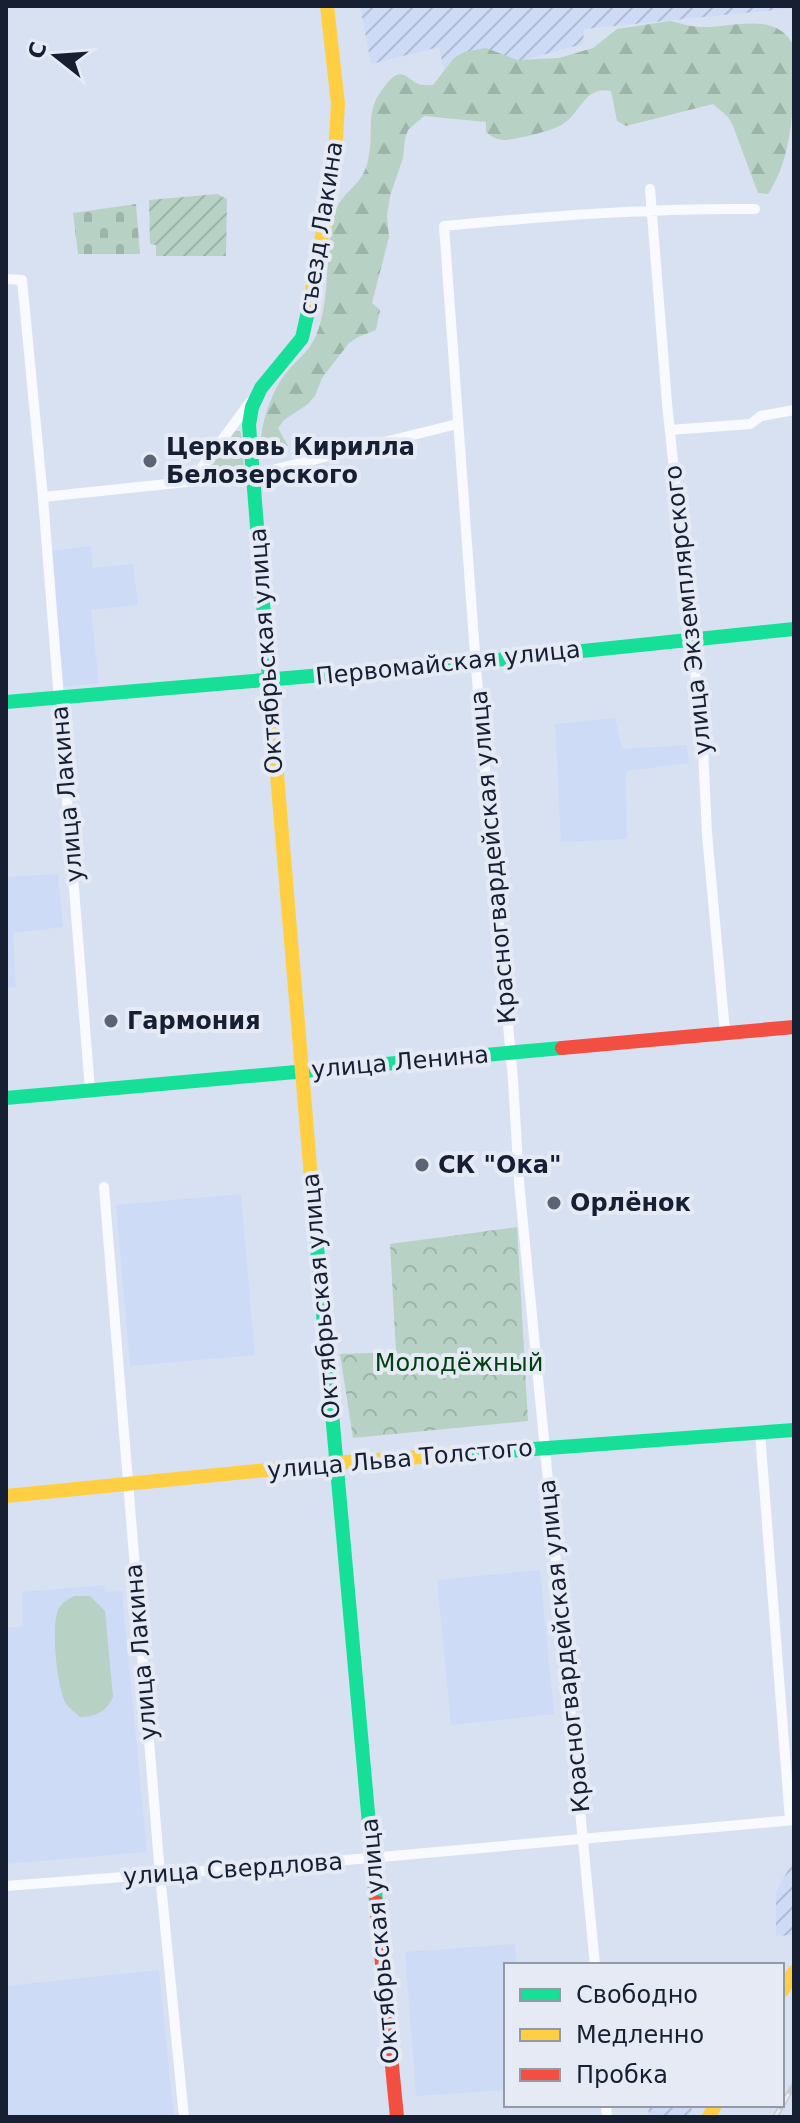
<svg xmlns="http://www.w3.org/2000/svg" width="800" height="2123" font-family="'DejaVu Sans',sans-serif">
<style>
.built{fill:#cedbf6}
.industrial{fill:url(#industrial-furrows)}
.grass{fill:#b7d2c4}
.forest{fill:url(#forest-firs)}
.cemetery{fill:url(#cemetery-stones)}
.park{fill:url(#park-crowns)}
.garden{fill:url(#garden-furrows)}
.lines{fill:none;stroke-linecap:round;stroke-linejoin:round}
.street{stroke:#f9fafd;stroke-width:10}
.fast{stroke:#16e098;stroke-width:14}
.slow{stroke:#ffcf43;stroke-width:14}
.jam{stroke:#f24e42;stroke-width:14}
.rail-casing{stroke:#c9cbd0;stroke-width:6}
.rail{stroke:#e5eaf5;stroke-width:3;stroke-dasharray:9;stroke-linecap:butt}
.poi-dot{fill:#5b6376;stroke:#e5eaf5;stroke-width:3}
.labels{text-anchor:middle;stroke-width:8;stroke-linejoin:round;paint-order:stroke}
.street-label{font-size:24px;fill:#171f33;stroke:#e5eaf5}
.poi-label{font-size:24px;font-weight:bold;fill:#171f33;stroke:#e5eaf5;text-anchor:start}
.park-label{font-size:24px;fill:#004112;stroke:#e5eaf5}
</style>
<defs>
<pattern id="industrial-furrows" width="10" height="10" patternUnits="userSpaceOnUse" patternTransform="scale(2)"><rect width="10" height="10" fill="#cedbf6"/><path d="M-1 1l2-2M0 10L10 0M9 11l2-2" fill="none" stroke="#b0bcd3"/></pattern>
<pattern id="forest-firs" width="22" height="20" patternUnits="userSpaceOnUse" patternTransform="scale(2)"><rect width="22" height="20" fill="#b7d2c4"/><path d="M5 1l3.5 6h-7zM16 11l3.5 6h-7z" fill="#9db4a9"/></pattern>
<pattern id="cemetery-stones" width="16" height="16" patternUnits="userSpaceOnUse" patternTransform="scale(2)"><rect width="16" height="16" fill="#b7d2c4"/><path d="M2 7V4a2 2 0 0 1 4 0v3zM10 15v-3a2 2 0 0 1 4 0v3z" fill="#9db4a9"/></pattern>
<pattern id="park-crowns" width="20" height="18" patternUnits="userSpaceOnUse" patternTransform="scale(2)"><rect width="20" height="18" fill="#b7d2c4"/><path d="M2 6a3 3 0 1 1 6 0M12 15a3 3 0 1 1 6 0" fill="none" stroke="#9db4a9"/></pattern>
<pattern id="garden-furrows" width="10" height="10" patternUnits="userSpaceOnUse" patternTransform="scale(2)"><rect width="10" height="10" fill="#b7d2c4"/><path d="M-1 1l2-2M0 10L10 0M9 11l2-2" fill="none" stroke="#9db4a9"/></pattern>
</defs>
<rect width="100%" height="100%" fill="#d8e1f2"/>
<!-- built -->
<path class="built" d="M91,546L93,568L133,564L138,605L91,610L99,683L64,687L50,551Z
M615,718L622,749L687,745L689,763L626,771L627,839L561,842L555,724Z
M58,874L63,927L13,933L16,987L6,988V877Z
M241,1194L255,1355L130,1366L116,1205Z
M540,1570L554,1714L451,1725L437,1580Z
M104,1585L105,1592L122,1591L147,1852L6,1864V1628L23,1626L22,1592Z
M515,1944L517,1965H506V2090L416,2096L405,1952Z
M159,1970L174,2117H6V1986Z"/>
<!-- industrial -->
<path class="industrial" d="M360,6H794V8L584,29L583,44L446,81L439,47L371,64Z
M793,1861L794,1935L776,1936V1892Z
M648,2105H693L689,2117H649Z"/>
<!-- grass -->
<path class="grass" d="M235,431H240L241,434L244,467L237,474L208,476L207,473Z
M74,1596H90L105,1611L113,1697C105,1713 97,1716 80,1717C76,1713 70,1709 66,1704C57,1688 50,1624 59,1608C63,1602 68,1599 74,1596Z"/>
<!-- forest -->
<path class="forest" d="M670,21C680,23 691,27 701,27C732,28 778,10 794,47C794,93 795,155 768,194L758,193L733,126L728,117L713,104L626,126L617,121L611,91C584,86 582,112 563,124C554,131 514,140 503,140C495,139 491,136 486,132V122L424,116L408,130L405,139L403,158L390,196L387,216L389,237L372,303L380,310L376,330L358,337L349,343L322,378L315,396L308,404L284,420L278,428L288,446C279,453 273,453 261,450C259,429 270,397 281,380C298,355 313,354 321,320C330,285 325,245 336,210C343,190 363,186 368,160C376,126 361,111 390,80C402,66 409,81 421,85C423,85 431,85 433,85L454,58L464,52L486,48L517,60L559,58L593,48L617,29Z"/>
<!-- cemetery -->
<path class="cemetery" d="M136,204L140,254H78L73,213Z"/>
<!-- park -->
<path class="park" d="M517,1227L528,1421L353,1438L340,1354L396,1352L390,1244Z"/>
<!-- garden -->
<path class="garden" d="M217,194L227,199L226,256H156V245L150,244L149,200Z"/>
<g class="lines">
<!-- street -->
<path class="street" d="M650,189L667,403L703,748L707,834L725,1032
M6,279L22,280L43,498L90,1090
M670,430L750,424L761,416L794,410
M192,481L250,402
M43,497L253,475L457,424
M104,1187L160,1875L184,2117
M760,1433L790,1820
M6,1886L358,1859L794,1820
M595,1965L519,1182L513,1080L476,668L444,226C548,216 651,208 755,209
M606,2105L607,2117"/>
<!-- fast -->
<path class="fast" d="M270,692L249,425L252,407L261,388L302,338L309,307
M6,702L476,662L794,629
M6,1098L562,1048
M314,1213L376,1902
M465,1454L794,1430"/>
<!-- slow -->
<path class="slow" d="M309,307L334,171L338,104L327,6
M270,692L314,1213
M6,1496L347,1462L465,1454
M782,1991L794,1972
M709,2117L715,2105"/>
<!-- jam -->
<path class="jam" d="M562,1048L794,1027
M376,1902L397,2117"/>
<defs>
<path id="rail" d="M775,2117L794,2085"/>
</defs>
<!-- rail casing -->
<use href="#rail" class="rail-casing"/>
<!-- rail -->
<use href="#rail" class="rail"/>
</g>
<!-- markers -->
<g class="poi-dot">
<circle cx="150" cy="461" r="8"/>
<circle cx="111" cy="1021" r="8"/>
<circle cx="422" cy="1165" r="8"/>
<circle cx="554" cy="1203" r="8"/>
</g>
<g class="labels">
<!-- street labels -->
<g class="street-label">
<text transform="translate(321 228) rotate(-81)" y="8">съезд Лакина</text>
<text transform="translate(688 610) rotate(-96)" y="8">улица Экземплярского</text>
<text transform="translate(266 651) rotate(-94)" y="8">Октябрьская улица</text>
<text transform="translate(448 663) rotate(-6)" y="8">Первомайская улица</text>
<text transform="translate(67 794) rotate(-95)" y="8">улица Лакина</text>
<text transform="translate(493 857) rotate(-95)" y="8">Красногвардейская улица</text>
<text transform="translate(400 1062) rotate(-5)" y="8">улица Ленина</text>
<text transform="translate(321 1296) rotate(-95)" y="8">Октябрьская улица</text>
<text transform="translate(400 1459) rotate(-5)" y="8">улица Льва Толстого</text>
<text transform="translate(564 1646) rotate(-96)" y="8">Красногвардейская улица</text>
<text transform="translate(141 1652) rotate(-95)" y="8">улица Лакина</text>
<text transform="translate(233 1869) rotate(-4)" y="8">улица Свердлова</text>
<text transform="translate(380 1941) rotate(-95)" y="8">Октябрьская улица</text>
</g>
<!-- poi labels -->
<g class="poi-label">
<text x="166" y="455">Церковь Кирилла<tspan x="166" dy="28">Белозерского</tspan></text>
<text x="127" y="1029">Гармония</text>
<text x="438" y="1173">СК "Ока"</text>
<text x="570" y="1211">Орлёнок</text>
</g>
<!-- park labels -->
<g class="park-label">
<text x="459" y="1371">Молодёжный</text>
</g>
</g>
<!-- border -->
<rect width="800" height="2123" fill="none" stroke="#171f33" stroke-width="16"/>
<!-- legend -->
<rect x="504" y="1963" width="280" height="144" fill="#e5eaf5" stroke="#9399a7" stroke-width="2"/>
<rect x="520" y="1989" width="40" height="12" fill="#16e098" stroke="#9399a7" stroke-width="2"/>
<text x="576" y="2003" font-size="24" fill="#171f33">Свободно</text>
<rect x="520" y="2029" width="40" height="12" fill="#ffcf43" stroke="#9399a7" stroke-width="2"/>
<text x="576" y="2043" font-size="24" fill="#171f33">Медленно</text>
<rect x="520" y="2069" width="40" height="12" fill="#f24e42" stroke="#9399a7" stroke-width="2"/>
<text x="576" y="2083" font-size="24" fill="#171f33">Пробка</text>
<!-- north arrow -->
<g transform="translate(56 56) rotate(287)" stroke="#e5eaf5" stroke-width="6" paint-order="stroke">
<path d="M0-6L14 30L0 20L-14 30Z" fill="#171f33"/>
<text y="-12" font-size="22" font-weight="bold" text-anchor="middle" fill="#171f33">С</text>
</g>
</svg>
